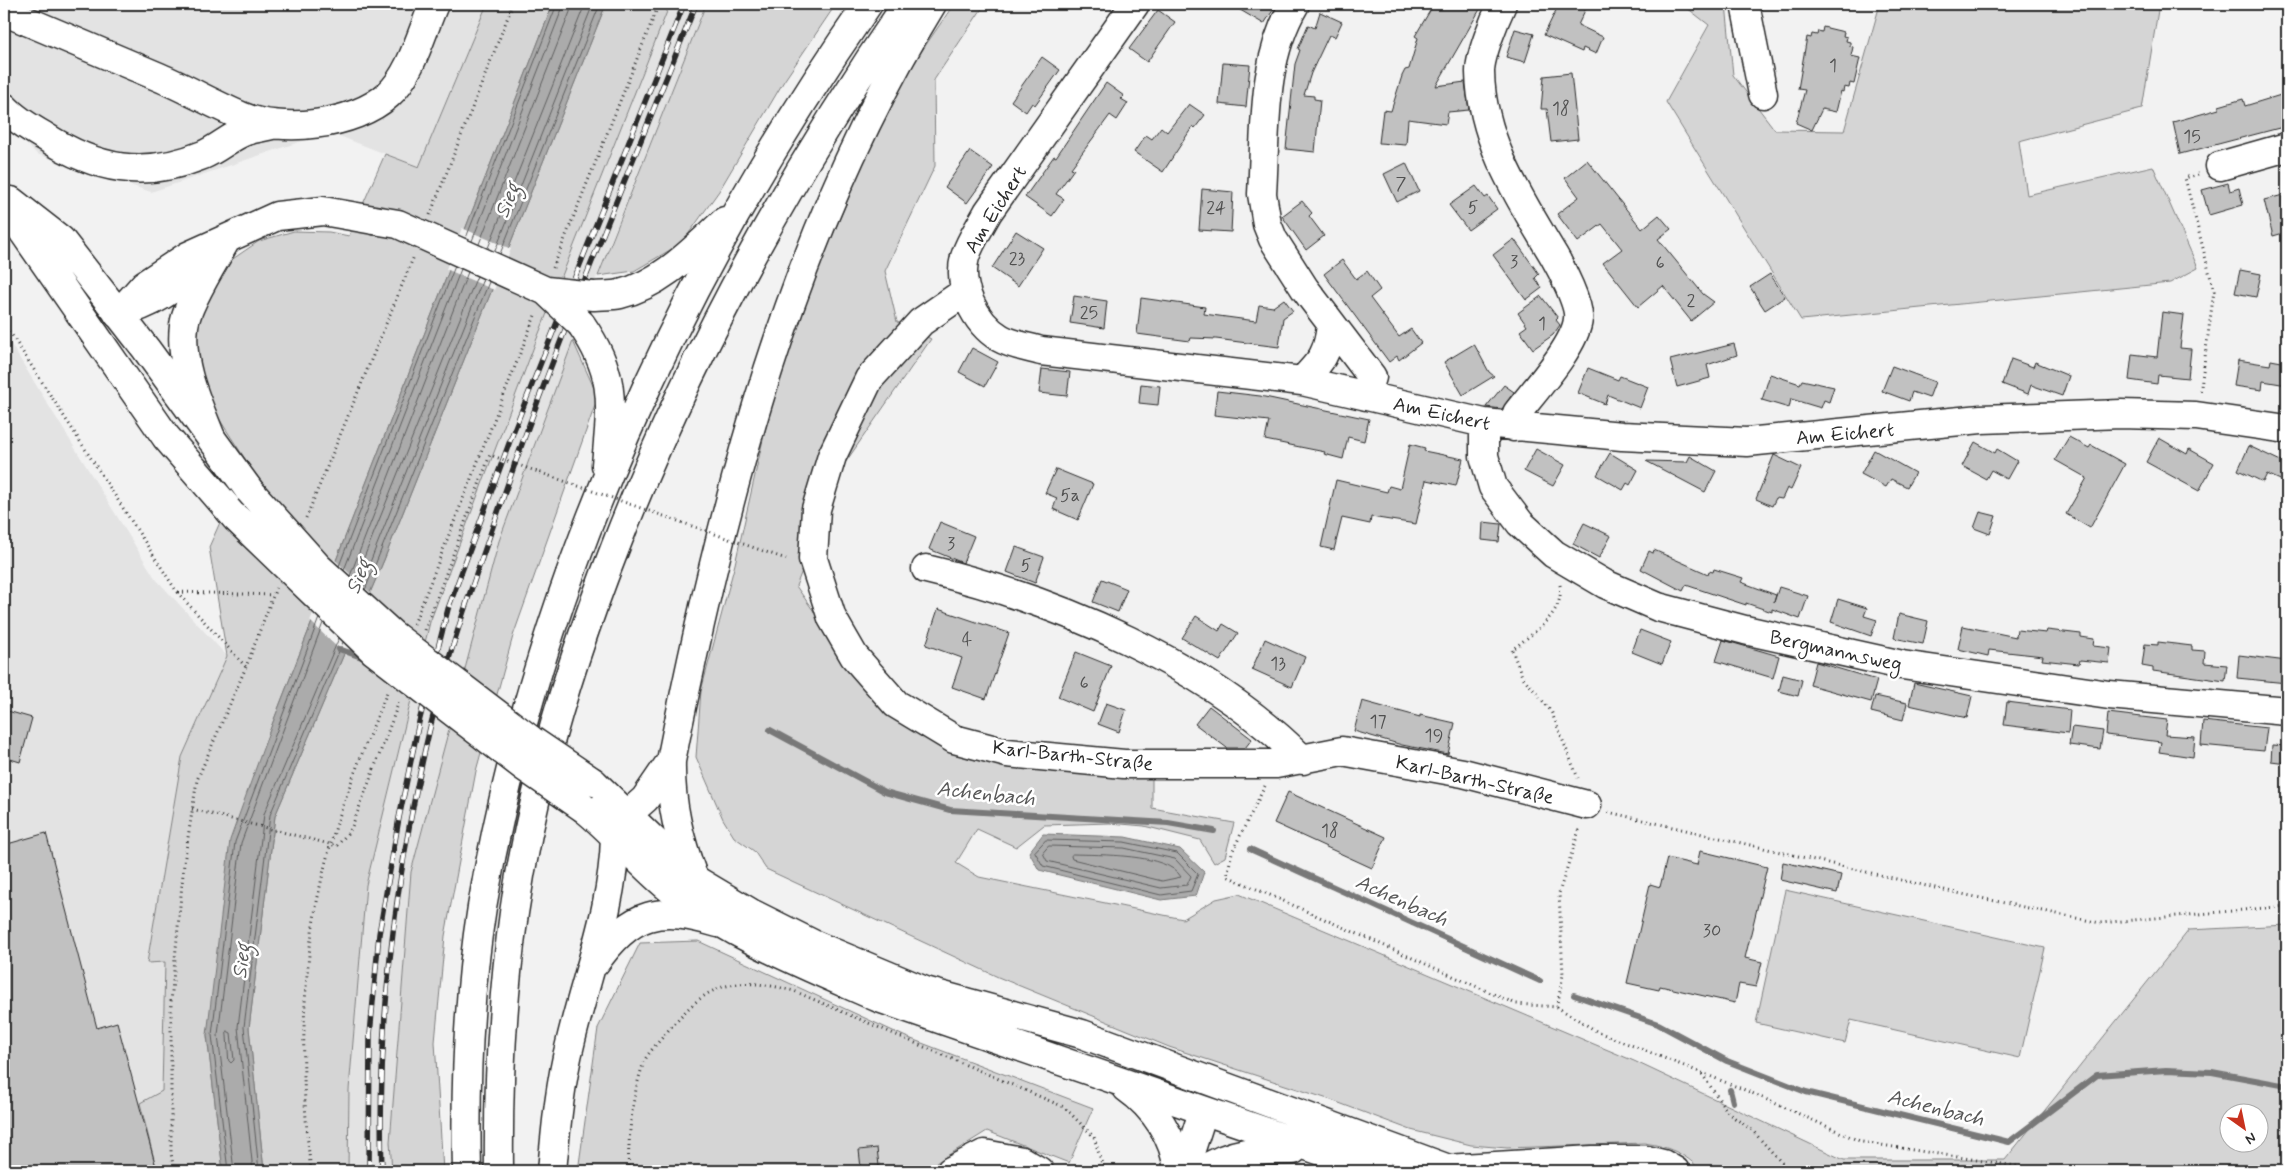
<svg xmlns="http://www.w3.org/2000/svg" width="2291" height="1175" font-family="Mynerve,sans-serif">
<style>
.built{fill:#e3e3e3}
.green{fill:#d5d5d5;stroke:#808080;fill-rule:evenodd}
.water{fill:#ababab;stroke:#787878}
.pier{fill:#f2f2f2}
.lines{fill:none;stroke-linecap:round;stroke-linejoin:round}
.shore{stroke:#5e5e5e;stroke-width:1}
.stream{stroke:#787878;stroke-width:6}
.building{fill:#c1c1c1;stroke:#2b2b2b}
.minor-casing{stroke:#2b2b2b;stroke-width:31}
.major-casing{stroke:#2b2b2b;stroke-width:31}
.highway-casing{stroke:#2b2b2b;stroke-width:31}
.path{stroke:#2b2b2b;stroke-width:3;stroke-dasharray:1 4;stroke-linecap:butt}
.minor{stroke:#fff;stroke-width:28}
.major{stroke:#fff;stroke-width:28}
.highway{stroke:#fff;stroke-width:28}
.rail-casing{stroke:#2b2b2b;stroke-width:5.5}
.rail{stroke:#fff;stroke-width:4;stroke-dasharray:11;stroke-linecap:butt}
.major-bridge-casing{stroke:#2b2b2b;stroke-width:31;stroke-linecap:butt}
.highway-bridge-casing{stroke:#2b2b2b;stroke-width:31;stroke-linecap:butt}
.path-bridge{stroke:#2b2b2b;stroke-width:3;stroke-dasharray:1 4;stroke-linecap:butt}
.major-bridge{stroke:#fff;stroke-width:28}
.highway-bridge{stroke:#fff;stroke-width:28}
.labels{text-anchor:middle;stroke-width:5;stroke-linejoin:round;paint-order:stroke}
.number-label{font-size:18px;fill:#505050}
.street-label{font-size:20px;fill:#2b2b2b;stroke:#fff}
.water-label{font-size:21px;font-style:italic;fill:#585858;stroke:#fff}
</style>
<rect width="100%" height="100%" fill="#f2f2f2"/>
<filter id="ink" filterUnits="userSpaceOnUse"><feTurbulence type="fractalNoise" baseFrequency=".02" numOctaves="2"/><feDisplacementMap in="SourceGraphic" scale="10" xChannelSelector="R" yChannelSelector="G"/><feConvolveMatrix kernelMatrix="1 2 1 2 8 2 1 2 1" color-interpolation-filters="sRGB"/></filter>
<g filter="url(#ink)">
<!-- built -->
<path class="built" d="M4,4H487L419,167L329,132L151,192L37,154L4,123Z
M670,4H706L597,276L499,541L411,872L390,1142L392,1171H348L349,1090L366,885L430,622L536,341Z
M4,333L155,578L227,656L182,757L147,963L165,962L162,1092L140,1109L157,1171H4Z"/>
<!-- green -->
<path class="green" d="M487,4H553L266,740L207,1035L223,1171H157L140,1103L162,1091L165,962L147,963L182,757L227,656L209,547L247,462L207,400L194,344L203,300L224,265L259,241L294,231L329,232L349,236L385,154L419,167Z
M606,4H670L536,341L430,622L366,885L349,1090L348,1171H264L249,1028L275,816L384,560Z
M706,4H836L784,81L719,191L682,243L634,271L598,276Z
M954,4H985L934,80L935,166L885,271L897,322L931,339L845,463L796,586L827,630L896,716L1152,775V808L1234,823L1225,857L1214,863L1200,840L1144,826L1110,823L1044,825L1016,847L977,829L956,863L979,877L1183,919L1216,899L1239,894L1634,1061L1844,1160H2005L2189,930L2287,925V1171H1701C1686,1153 1666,1146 1644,1143L1507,1148L1471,1145L1411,1130L1331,1100L1169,1047L998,977L766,869L754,851L734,837L723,819L696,757L701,691L735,564L769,413L798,317L865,159L912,65ZM2228,1112H2258V1142H2228Z
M1682,4H1726L1733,75L1775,130L1844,131L1880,4H2159L2142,109L2019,141L2027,195L2153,166L2198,268L2170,283L1801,320L1666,102L1709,25Z
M573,341L598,397L513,636L476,771L445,936L435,1042L443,1171H392L390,1142L411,872L499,541Z
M1785,890L2045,948L2020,1058L1851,1020L1845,1043L1756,1023Z
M698,941L906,1037L1093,1108L1069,1163L987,1131L923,1171H578L598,1028L640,943Z"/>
<!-- water -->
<path class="water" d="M553,4H606L384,560L275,816L249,1028L264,1171H223L207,1035L230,840L266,740Z
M1043,834L1125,837L1180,849L1204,872L1196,896L1161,900L1039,870L1029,852Z"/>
<!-- pier -->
<path class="pier" d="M462,228L511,249L494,290L446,269Z
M334,559L372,594L346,656L310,621Z"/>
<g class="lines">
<!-- shore -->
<path class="shore" d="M466,238L557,4
M472,241L564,4
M479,244L570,12L571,4
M488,248L585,4
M495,251L593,4
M500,254L600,4
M339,566L455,266
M344,570L461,269
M350,576L468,272
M355,580L477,276
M361,585L483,279
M365,590L489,282
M1046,840L1124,842L1177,853L1198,874L1191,891L1161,895L1043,866L1035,852Z
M1049,846L1124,848L1175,859L1191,876L1187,885L1161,888L1047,861L1043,853Z
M1073,854C1098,855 1168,853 1181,877L1162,881L1072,859L1071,856Z
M227,1031L231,1033L234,1060L231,1063L229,1061Z
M228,1171L212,1035L235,842L319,618
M234,1171L218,1035L241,843L323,623
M253,1171L238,1027L264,814L339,638
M259,1171L244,1027L270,815L343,642"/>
<!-- stream -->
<path class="stream" d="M339,649L367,659
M770,730L885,792L950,810L1168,823L1214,831
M1250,849L1540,981
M1574,995L1658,1024L1727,1061L1806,1092L2009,1142L2097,1075L2166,1070L2212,1072L2287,1086
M1730,1090L1733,1102"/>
</g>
<!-- building -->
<path class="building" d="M1230,4H1277L1264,24Z
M1434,4H1483L1436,86L1465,82L1469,110L1448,112L1446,124L1408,119L1406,145L1379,143L1383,110L1391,111L1402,76L1405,70L1409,69L1418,38L1415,36Z
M1559,4H1588L1578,25L1603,37L1596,54L1583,48L1582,52L1544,35Z
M1158,10L1175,22L1147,62L1129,49Z
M1320,12L1342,22L1335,37L1329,35L1311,73L1304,95L1314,96V99L1320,100L1315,152L1286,149L1295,64L1300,50L1298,49L1308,25L1315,28Z
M1823,27L1844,32L1843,36L1847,37L1846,41L1850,42V46L1853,47L1851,56L1860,58L1854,84L1850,83L1849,88L1844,87L1843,92L1841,91L1836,112L1822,109L1812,130L1796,123L1805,90L1798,89L1807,37L1811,38L1812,34L1817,35L1818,31L1822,32Z
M1515,29L1534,34L1525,62L1506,57Z
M1042,57L1060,70L1035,105L1032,103L1026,112L1011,101Z
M1223,63L1250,65L1246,107L1219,104Z
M1571,73L1578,139L1551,142L1547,109H1541L1544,76Z
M1106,83L1124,96L1121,99L1128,103L1117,120L1110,115L1071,168L1074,169L1056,194L1064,199L1052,216L1025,197L1054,156L1056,157Z
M2284,94L2287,105V126L2180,154L2173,122L2219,109V106L2243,99L2245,106Z
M1189,104L1205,115L1195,128L1193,126L1163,172L1134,152L1146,135L1152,139L1161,127L1167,132Z
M970,151L993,167L967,203L945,187Z
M1587,160L1642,229L1659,215L1671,229L1658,239L1703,294L1714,302L1691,321L1663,286L1638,307L1603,263L1622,249L1602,224L1578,242L1557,214L1579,197L1565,178Z
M1406,163L1419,191L1397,202L1384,174Z
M2228,183L2230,191L2239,188L2243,205L2209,215L2202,190Z
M1476,186L1485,198L1488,196L1497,209L1468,230L1449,205Z
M1202,189L1233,192L1231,232L1199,230Z
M2287,194V232L2273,236L2264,200Z
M1302,201L1312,213L1309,216L1324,236L1306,250L1282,216Z
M1016,231L1043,248L1018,286L992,268Z
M1514,239L1539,274L1535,278L1542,288L1526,300L1493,255Z
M1342,260L1356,279L1367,271L1380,290L1370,298L1399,337L1411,329L1421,343L1399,360L1397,356L1389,362L1324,274Z
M2240,270L2261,274L2256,297L2235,293Z
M1770,274L1785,297L1765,310L1750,287Z
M1074,296L1107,301L1104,328L1070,323Z
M1541,296L1558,318L1556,320L1560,325L1553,335L1533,349L1520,331L1527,326L1518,313Z
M1141,298L1205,307L1204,314L1256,321L1259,305L1273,307L1284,299L1293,311L1283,318L1279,347L1216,339L1191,338L1190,341L1137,334Z
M2162,312L2184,315L2180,348L2191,349L2188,378L2158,375L2157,384L2129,380L2132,354L2157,357Z
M1474,344L1489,372L1494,376L1463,395L1444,362Z
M1734,344L1737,355L1707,365L1710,378L1677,387L1670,360Z
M972,348L998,362L985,386L959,372Z
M2011,359L2033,367L2035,362L2069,376L2062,396L2031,385L2028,394L2002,384Z
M2238,360L2270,365L2271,360L2287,363V385L2263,381L2262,390L2234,386Z
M1892,366L1935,382L1929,398L1912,392L1909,401L1882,391Z
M1588,368L1618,380L1620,376L1648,387L1640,408L1608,395L1605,404L1578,393Z
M1042,369L1070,372L1067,396L1039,393Z
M1770,374L1800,384L1802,380L1834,387L1829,402L1824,400L1821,408L1791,399L1789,408L1762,400Z
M1141,384L1160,386L1158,405L1139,403Z
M1504,385L1514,392L1502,409L1486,407Z
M1217,391L1260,396L1369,419L1364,441L1348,437L1343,459L1324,454L1325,452L1265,440L1269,421L1214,415Z
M2069,437L2089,448L2091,445L2125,464L2090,528L2066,514L2087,478L2055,460Z
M2159,438L2187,454L2189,449L2214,463L2199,491L2146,462Z
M1975,442L1995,453L1997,449L2017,461L2007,479L1991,470L1986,479L1962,466Z
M1410,444L1425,448L1424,451L1463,459L1456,486L1426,480L1416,524L1371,517L1370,524L1342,518L1334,550L1321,547L1336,480L1387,492L1389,486L1400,489Z
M2249,446L2287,464V483L2267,474L2263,482L2238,470Z
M1536,449L1565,465L1553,486L1524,471Z
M1874,450L1915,473L1907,487L1891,479L1886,487L1861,474Z
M1610,453L1638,470L1630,485L1627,483L1623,490L1597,475Z
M1774,455L1801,468L1791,490L1787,488L1782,499L1776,498L1772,506L1756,499Z
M1690,456L1716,471L1705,492L1646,461L1687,462Z
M1056,469L1093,484L1078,520L1053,509L1057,498L1045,493Z
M1980,512L1996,516L1990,534L1974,528Z
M940,522L974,536L963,563L929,549Z
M1483,522L1501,524L1499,542L1482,540Z
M1584,523L1611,536L1599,558L1573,544Z
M1016,547L1044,557L1035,583L1007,572Z
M1654,550L1708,574L1709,571L1713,572L1714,569L1743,578L1741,582L1776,595L1774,602L1779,587L1808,596L1800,619L1772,609V612L1746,603V605L1686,585L1683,591L1641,569L1649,551L1653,553Z
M1102,579L1127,589L1118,612L1093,602Z
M1838,599L1867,608L1864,616L1877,620L1871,636L1831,622Z
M938,609L1009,633L986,699L952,687L962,658L926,645Z
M1899,614L1928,621L1923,644L1894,638Z
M1196,616L1219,631L1223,624L1238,633L1220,661L1182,638Z
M1963,626L2016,637L2017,630L2046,633L2047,630L2081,634V637L2094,639L2093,646L2111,648L2109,663L2080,660L2079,664L2042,660L2043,656L1989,650L1988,656L1958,649Z
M1640,630L1671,642L1662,664L1632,652Z
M1265,639L1305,657L1292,687L1252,669Z
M1723,640L1779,656L1773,678L1716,661Z
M2158,642L2192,646V650L2205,651L2204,663L2227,665L2225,681L2153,671V668L2142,666L2145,644L2158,645Z
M1076,652L1111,666L1093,712L1058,697Z
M2239,655L2287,661V683L2237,678Z
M1816,662L1877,680L1871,702L1810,685Z
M1783,675L1802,680L1798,696L1779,691Z
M1914,683L1972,696L1967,718L1909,705Z
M1875,696L1907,703L1903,720L1871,712Z
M1362,701L1420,717V715L1455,723L1448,754L1402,745L1354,731Z
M2007,702L2070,710L2068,733L2004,725Z
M1106,703L1126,710L1119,732L1098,724Z
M1209,706L1252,739L1245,748H1227L1195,724Z
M4,710L32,718L20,762L4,757Z
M2108,713L2167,720L2165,735L2195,737L2193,757L2159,752L2161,742L2106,735Z
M2203,721L2267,728L2264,751L2201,745Z
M2072,727L2103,731L2100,749L2069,745Z
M2272,745L2287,746V763L2271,761Z
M1288,792L1386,837L1372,868L1274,823Z
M46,833L97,1028L117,1022L157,1171H4V845Z
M1700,851L1767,867L1745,958L1762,962L1756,987L1739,984L1735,1003L1660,986L1659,990L1627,983L1650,884L1660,887L1667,858L1697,865Z
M1783,862L1841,875L1837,893L1780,880Z
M877,1148L879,1166L861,1168L859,1150Z"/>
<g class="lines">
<defs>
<path id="minor" d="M1135,4L988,212C980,227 970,241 965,257C957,286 975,323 1000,338C1012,345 1028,347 1041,351L1302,381L1484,423L1622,436L1747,442L1981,419L2121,414L2196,416L2287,429
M1295,4C1261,61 1266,129 1262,194L1267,224L1273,239L1305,289L1372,377L1366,396
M1502,4C1495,19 1480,55 1480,72C1481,140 1520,199 1554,256C1561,268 1580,305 1578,319C1576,345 1534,391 1517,413L1514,427
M1745,4L1763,94
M15,16C63,36 111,57 159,77C187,89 213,104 241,116C282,134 355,125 388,95C411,75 422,31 434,4
M4,107C15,119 30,128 44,136C97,170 144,179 203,155C218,149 231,136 246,131C255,128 264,127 272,125
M2220,166L2287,147
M966,291L921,322L869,379L832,456L816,509L813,559L832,618L854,656L896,704L954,739L1007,753L1124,764H1276L1342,751L1463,773L1587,805
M1302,381C1322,360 1328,354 1331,325
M1484,423V456L1493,487L1520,523L1554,554L1605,584L1658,607L1745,630L1902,665L2109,695L2287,711
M926,569C1057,600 1208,664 1303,760
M951,1171L984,1154L1022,1161L1039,1171
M1184,1171L1203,1112"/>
<path id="major" d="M11,201L61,240L146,349L249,490
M4,204L166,437L236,518
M593,782L694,879L751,913L815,945L925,991L1082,1034L1454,1171
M585,809C616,834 642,867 674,892C736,938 809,967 879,998L1379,1171
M1127,1088C1154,1107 1175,1138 1178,1171
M1446,1169L1592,1160H1647L1663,1164L1675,1171
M1202,1171C1230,1151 1260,1150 1293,1150"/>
<path id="highway" d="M593,296C602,295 611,296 620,294C662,284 694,249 725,221
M119,313C152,305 175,289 199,266
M118,314L144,285L188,256L277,216L323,211L374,220
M581,324C618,377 611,405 606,465
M212,440C198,404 179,366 184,326C186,305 215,260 226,240
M628,814L645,799L671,761
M694,879C679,839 670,803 671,761C723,498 791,234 932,4
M595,963C632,910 660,906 718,923
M467,1171C465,1084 468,994 482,907C537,583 681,272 868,4
M499,1171C498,1085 502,999 514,913C532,788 569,665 615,548C690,355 790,174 907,4
M552,1171C556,1127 560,1083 571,1040C587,973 614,905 615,836"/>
</defs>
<!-- minor casing -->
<use href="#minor" class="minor-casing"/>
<!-- major casing -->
<use href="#major" class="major-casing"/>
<!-- highway casing -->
<use href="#highway" class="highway-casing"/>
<!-- path -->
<path class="path" d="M2198,174L2185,178L2214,291L2200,394
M430,215L513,4
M553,268L659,4
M4,323L177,592L246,667
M306,518L414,256
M1560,585C1565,614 1531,634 1512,650L1522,676L1551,711L1578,778
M178,592L273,595
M414,624L536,313
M1265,786L1232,852L1227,876L1516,1004L1557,1007L1598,1032L1745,1090L1862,1142L2047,1171
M192,809L337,846L351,829L374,769
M1608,812L1957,893L2100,923L2287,906
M1557,1007L1563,975L1559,893L1580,827
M1702,1074L1729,1114L1752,1130L1789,1171
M174,1171L171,1153V1002L184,863L197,780L246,667L276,588
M311,1171C298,1065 301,946 331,843C346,791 367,741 388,690
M628,1171C629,1134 631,1098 644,1062C648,1052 660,1041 667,1032C707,983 732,975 794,991L1064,1107L1094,1137L1104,1171"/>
<!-- minor -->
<use href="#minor" class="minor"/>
<!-- major -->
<use href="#major" class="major"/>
<!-- highway -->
<use href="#highway" class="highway"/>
<defs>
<path id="rail" d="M369,1171L370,1035L379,934L399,818L419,722L448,609L514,430L684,4
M382,1171C377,1024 396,871 430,728C448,654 473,583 498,512C557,340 629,172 696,4"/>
</defs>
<!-- rail casing -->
<use href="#rail" class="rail-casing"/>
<!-- rail -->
<use href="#rail" class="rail"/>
<defs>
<path id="major-bridge" d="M249,490L318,567L393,635L531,740L593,782
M236,518L374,651L523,766L585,809"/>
<path id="highway-bridge" d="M374,220L398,224L546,291L581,324
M546,291L593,296"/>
</defs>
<!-- major-bridge casing -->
<use href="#major-bridge" class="major-bridge-casing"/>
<!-- highway-bridge casing -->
<use href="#highway-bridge" class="highway-bridge-casing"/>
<!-- path-bridge -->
<path class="path-bridge" d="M425,630L490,455L786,559
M374,769L400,699"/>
<!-- major-bridge -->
<use href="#major-bridge" class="major-bridge"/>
<!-- highway-bridge -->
<use href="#highway-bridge" class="highway-bridge"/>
</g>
</g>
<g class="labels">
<!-- number labels -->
<g class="number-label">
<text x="1833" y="71">1</text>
<text x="1561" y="114">18</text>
<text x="2192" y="142">15</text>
<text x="1401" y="189">7</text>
<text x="1216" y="213">24</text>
<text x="1473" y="213">5</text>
<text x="1017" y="264">23</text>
<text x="1514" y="267">3</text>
<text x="1660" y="268">6</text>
<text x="1691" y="306">2</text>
<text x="1089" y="318">25</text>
<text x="1542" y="329">1</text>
<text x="1070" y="501">5a</text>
<text x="951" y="549">3</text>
<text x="1026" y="571">5</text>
<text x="967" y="645">4</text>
<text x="1278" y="669">13</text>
<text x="1084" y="688">6</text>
<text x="1378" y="727">17</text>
<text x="1434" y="741">19</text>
<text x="1330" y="836">18</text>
<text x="1712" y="936">30</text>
</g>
<!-- street labels -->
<g class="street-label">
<text transform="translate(995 209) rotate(-58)" y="7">Am Eichert</text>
<text transform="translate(1442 413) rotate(12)" y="7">Am Eichert</text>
<text transform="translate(1845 433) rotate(-5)" y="7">Am Eichert</text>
<text transform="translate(1836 650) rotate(12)" y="7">Bergmannsweg</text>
<text transform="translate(1073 755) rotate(6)" y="7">Karl-Barth-Straße</text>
<text transform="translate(1475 779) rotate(13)" y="7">Karl-Barth-Straße</text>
</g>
<!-- water labels -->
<g class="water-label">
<text transform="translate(507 200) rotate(-68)" y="7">Sieg</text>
<text transform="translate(358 576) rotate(-68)" y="7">Sieg</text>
<text transform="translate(986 793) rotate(6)" y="7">Achenbach</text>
<text transform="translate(1402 900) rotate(24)" y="7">Achenbach</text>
<text transform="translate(241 961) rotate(-83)" y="7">Sieg</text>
<text transform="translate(1936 1107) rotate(14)" y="7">Achenbach</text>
</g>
</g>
<!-- margin -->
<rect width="2291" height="1175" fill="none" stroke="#fff" stroke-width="20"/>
<rect x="10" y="10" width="2271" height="1155" fill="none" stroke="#2b2b2b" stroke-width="2" filter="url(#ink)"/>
<!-- north arrow -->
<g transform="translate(2244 1128) rotate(147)"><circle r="24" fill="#ffffff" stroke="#aaaaaa"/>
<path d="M0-4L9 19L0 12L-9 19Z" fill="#c8321e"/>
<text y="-8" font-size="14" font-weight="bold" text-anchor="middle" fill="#2b2b2b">N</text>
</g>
</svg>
